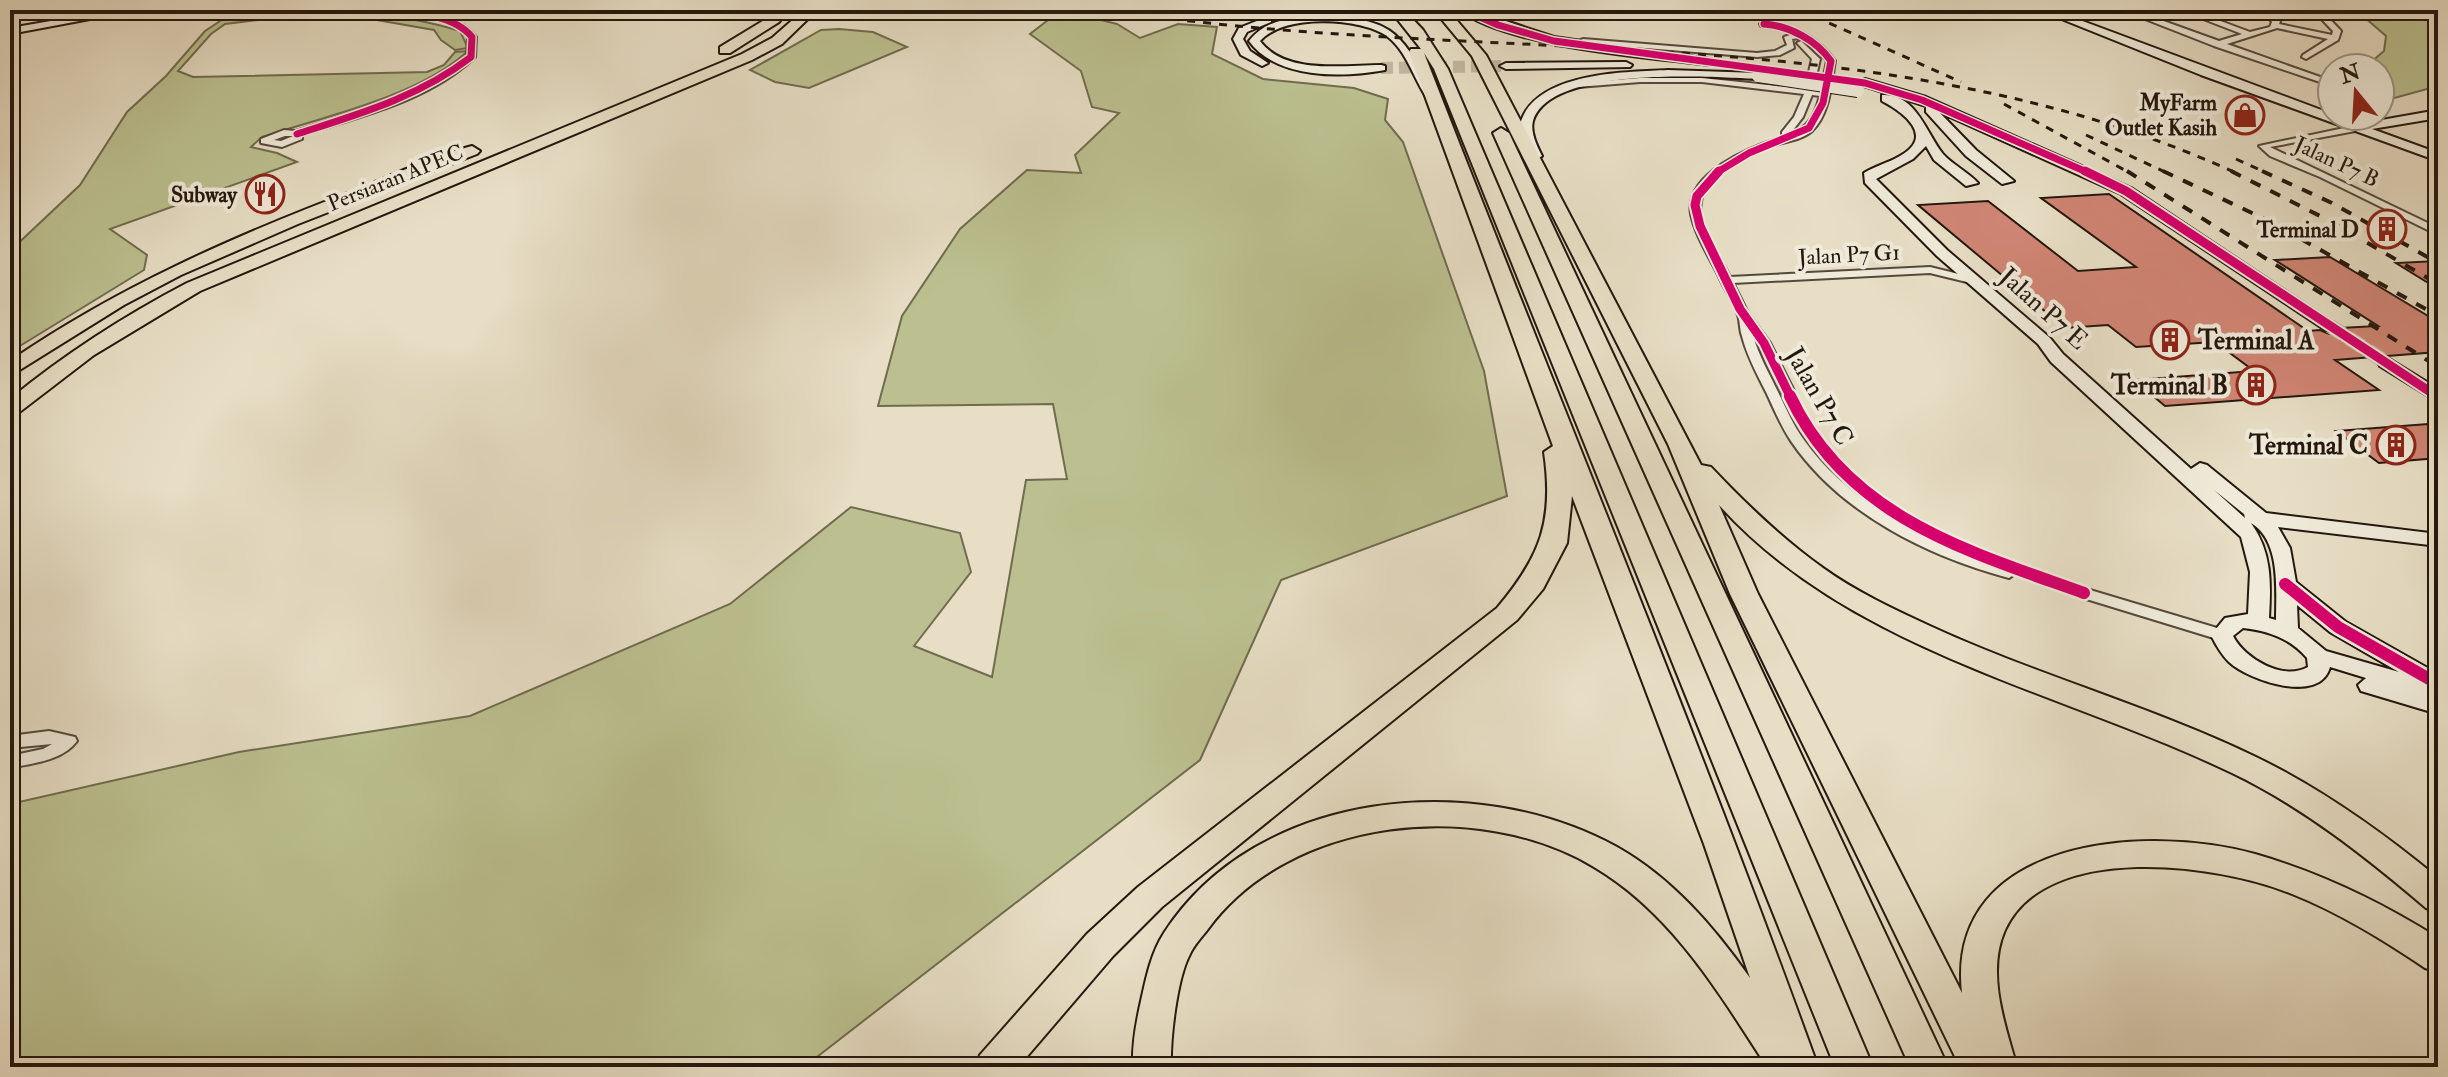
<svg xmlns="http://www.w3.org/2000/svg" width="2448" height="1077" font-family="'IM FELL Double Pica',serif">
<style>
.green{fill:#bcc090;stroke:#706c4f;stroke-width:2}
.building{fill:#d08574;stroke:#24170e;stroke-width:2}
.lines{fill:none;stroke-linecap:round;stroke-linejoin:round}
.secondary-tunnel-far1{stroke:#c0b6a0;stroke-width:12;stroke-dasharray:12 6;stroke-linecap:butt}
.secondary-tunnel{stroke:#c0b6a0;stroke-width:15;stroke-dasharray:15 8;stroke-linecap:butt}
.street-casing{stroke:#55493c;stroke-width:4}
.secondary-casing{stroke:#24170e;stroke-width:4}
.primary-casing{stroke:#24170e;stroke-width:4}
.highway-casing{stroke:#24170e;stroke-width:4}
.street{fill:#efead9;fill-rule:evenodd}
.secondary{fill:#efead9;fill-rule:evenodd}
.primary{fill:#e7dec5;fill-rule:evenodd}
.highway{fill:#e7dec5;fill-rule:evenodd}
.rail-far1{stroke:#24170e;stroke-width:3;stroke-dasharray:8 8;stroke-linecap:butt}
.rail{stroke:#24170e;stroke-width:4;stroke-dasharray:11 11;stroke-linecap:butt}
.secondary-bridge-casing{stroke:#24170e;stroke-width:14;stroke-linecap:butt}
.secondary-bridge{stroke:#efead9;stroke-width:12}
.cycleway-far2-casing{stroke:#efead9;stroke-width:10}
.cycleway-far1-casing{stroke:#efead9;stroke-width:13}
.cycleway-casing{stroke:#efead9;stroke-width:17}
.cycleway-far2{stroke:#d6006c;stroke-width:7}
.cycleway-far1{stroke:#d6006c;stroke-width:9}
.cycleway{stroke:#d6006c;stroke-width:12}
.labels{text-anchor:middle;stroke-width:8;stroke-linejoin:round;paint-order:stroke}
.far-poi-label{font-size:22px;font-weight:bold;fill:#24170e;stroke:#efead9;text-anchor:end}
.far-street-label{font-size:22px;fill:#24170e;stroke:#efead9}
.street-label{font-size:26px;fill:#24170e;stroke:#efead9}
.poi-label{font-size:26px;font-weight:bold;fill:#24170e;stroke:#efead9;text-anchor:end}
</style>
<rect width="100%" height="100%" fill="#e7dec5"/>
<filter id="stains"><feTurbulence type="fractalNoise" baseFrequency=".0025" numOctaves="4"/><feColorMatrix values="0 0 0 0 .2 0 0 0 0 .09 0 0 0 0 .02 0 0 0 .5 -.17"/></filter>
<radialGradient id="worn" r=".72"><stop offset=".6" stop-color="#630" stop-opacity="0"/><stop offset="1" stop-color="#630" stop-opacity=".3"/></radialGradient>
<!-- green -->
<path class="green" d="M237,10C313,10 386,8 460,31L468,48L455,50L441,40L434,30L371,19L284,17L225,24L211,34L178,71L193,77L427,72L444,65L455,52L468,51C419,96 327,116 262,137L251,147L277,153L297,162L110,229L147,255L144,270L10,352V251L80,185L127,112L166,76L205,31Z
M1061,10L1117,24L1140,38L1178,24L1217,27L1212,54L1263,79L1354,88L1388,99L1385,120L1403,142L1484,371L1507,496L1281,580L1200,760L804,1067H10V804L239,752L470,716L730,604L851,507L960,533L971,572L914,646L992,677L1026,480L1067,479L1053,404L878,406L902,316L960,229L1027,170L1081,173L1075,155L1119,113L1092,107L1081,71L1030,34Z
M2356,10H2438V86L2380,102V68H2364L2384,51L2386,36Z
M839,29L873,32L907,47L809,88L775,82L750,70L821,30Z"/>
<!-- building -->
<path class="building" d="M2109,194L2308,331L2320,330L2329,334L2340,328L2378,326L2275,260L2330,257L2438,322V352L2335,360L2379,390L2165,406L2134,380L2254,371L2215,342L2136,347L2108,325L2065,328L1918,205L1988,201L2078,271L2136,267L2041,198Z
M2438,261V289L2396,263Z
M2428,424L2438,431V458L2379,463L2336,431Z"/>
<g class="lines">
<!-- secondary-tunnel-far1 -->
<path class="secondary-tunnel-far1" d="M1381,68L1506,66"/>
<!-- secondary-tunnel -->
<path class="secondary-tunnel" d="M2330,326L2386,362"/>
<defs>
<path id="street" d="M373,10C406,10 454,9 476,37L475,57C429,101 361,116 302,135V139L282,147L261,143V139L284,130L296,131C357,112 416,95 467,56L468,37C446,9 402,22 373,10ZM285,136H293L281,141L274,140Z
M2122,10H2133L2219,41L2242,34L2180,10H2191L2250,32L2270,27L2272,22L2263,10H2271L2280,22L2279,24L2332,35L2333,31L2313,10H2321L2341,31L2338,40L2306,59L2302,57L2303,55L2328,39L2277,28L2227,44L2323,78L2324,80L2320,82L2214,46Z
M1764,22C1792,24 1819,38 1835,61C1831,84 1830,114 1812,131C1802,140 1784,142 1771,146C1744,157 1694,178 1701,215C1706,237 1720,257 1730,277L1930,267L1975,278L1976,280L1971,283L1930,273L1733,283L1748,313L1770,343L1808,419L1823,444L1859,481L1889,503L1953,538L2021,565L2090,590L2227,631L2230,635L2227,639H2217L2070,594L2016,573L2009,578C1927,556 1840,513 1791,441C1781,426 1774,409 1766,392C1757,374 1747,356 1742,336C1740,331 1740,324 1739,319C1737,307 1726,292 1721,281C1711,259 1696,238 1691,214C1684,173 1751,147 1782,137V132L1794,117L1804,94L1702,82H1640L1578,87L1574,85L1578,83L1640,78H1702L1805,89L1812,59L1797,43L1801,41L1820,59L1813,90L1821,91L1827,61L1817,49L1800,38L1792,39L1794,48L1780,55L1757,57L1583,43L1579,41L1583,39L1757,53L1775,51L1787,45L1784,37L1793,34L1779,28L1761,26L1760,24ZM1812,95L1820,96C1815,114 1809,128 1790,134L1803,117ZM1753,336C1774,364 1784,400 1801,430C1838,495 1911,531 1978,559C1913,535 1845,498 1804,440C1793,425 1786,408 1778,392C1769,373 1759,356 1753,336Z
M2363,124L2367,127L2366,129L2270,147L2438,228V235L2320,177L2270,156L2259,146Z
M49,731L75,737L77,741C62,761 33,763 10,768V756L43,749L52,744L10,748V736Z"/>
<path id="secondary" d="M115,10H138L10,34V28Z
M1459,10H1473L1554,37L1709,59L1715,62L1709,65C1645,57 1508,47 1459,10Z
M2039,10H2053L2359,124L2438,110V118L2372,129L2438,153V161L2201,75Z
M1320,16C1395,19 1398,31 1435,92L1425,95C1413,76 1406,51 1388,37C1361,17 1283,14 1260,41C1285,75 1344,65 1381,65L1385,66V70C1342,78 1276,79 1249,41C1266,19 1293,17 1320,16Z
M1267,17L1271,18V22L1247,32L1243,39L1250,51L1268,63L1262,66L1241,55L1233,39L1239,28Z
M1626,62L1632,65L1630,67L1506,69L1500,66L1506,63Z
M1668,70L1758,73L1764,76L1758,79C1712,77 1550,65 1533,121C1530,132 1537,146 1542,156L1535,160L1528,156L1520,125C1533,72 1625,72 1668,70Z
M1865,79L1926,97L2131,188L2338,326L2330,331L2324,329L2121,194L1939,112L1976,150L2014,181L2002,184L1966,156L1926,112V106L1861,85L1859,83Z
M1882,95C1916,93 1926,133 1943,154C1953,165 1968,172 1978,183L1966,186L1934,160L1926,146L1913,159L1876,179L1947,250L2050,338L2063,354L2191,469L2200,463L2207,465L2266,513L2438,534V546L2278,527L2290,548L2296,582L2346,622L2438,674V692L2427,694L2438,698V714L2361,691L2358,685L2366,678L2330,667C2320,705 2248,680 2229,662C2221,654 2216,645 2211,635L2225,618L2248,614L2250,572L2241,537L2051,362L2038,344L1937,256L1865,183L1864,173C1875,166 1888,163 1900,156C1936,136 1903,112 1882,101ZM2214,490L2244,514L2245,518ZM2251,523C2281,541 2276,590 2276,620L2269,618C2271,582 2272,553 2251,523ZM2297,605L2330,632L2399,672L2326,651L2298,628ZM2243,628C2268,631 2290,638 2307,658L2308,667C2283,681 2245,659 2233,636Z
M2386,357L2438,389V402L2380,366L2378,362Z"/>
<path id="primary" d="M776,10H788L779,22L730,53H720V47L771,16Z
M804,10H817L782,44L752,60L200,291L94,355L17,414L10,416V399C65,354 124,316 187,283L742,54L772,38Z
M472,146L480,151L477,154L298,224L181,275L124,305L10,376V361C118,287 236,235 358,189C395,174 433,156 472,146Z"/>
<path id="highway" d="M1390,10H1404L1423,30L1448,69L1873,1067H1835L1434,69L1424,53C1555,391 1695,726 1818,1067H1767C1719,993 1672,913 1594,867C1478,797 1290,817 1208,929C1202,937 1194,945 1190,954C1177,978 1170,1039 1171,1067H1133C1132,1045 1136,1023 1141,1001C1146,978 1151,953 1164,933C1257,789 1475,769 1617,847C1672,878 1714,927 1750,978L1704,844L1572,496L1567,543L1543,589L1517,620L1162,907L1113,956L1018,1067H975L980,1055L1087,934L1138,887L1497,608C1541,556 1554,520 1544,452L1553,446L1409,52L1411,49H1421Z
M1434,10H1448L1486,55L1701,465L1711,467C1746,504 1781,538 1823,568C1855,591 1893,609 1930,626C2036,675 2150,706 2256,757C2322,789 2382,832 2438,878V912L2426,908C2366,857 2303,807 2232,773C2059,690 1852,652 1719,505L1758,594L1962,993C1945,837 2148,824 2255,854C2321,873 2381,902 2438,938V972L2425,968C2383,940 2340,913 2292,894C2220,864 2046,840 2005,930C1986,973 2005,1025 2017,1067H1960L1730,594L1668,444L1472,56Z
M1501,128L1509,133L1948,1067H1910L1493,133Z"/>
</defs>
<!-- street casing -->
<use href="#street" class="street-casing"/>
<!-- secondary casing -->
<use href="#secondary" class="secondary-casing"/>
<!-- primary casing -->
<use href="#primary" class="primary-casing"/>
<!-- highway casing -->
<use href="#highway" class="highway-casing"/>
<!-- street -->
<use href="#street" class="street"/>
<!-- secondary -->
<use href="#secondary" class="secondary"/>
<!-- primary -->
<use href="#primary" class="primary"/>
<!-- highway -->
<use href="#highway" class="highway"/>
<!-- rail-far1 -->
<path class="rail-far1" d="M1108,10C1479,68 1886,12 2236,173
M1800,10L1961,82
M2004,104L2130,173
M2086,135L2167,173
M2236,159L2267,173"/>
<!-- rail -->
<path class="rail" d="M2127,171L2438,367
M2163,171L2269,221L2438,316
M2231,171L2328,220L2438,284
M2262,171L2332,203L2438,263"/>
<defs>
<path id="secondary-bridge" d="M1758,76L1858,91"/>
</defs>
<!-- secondary-bridge casing -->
<use href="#secondary-bridge" class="secondary-bridge-casing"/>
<!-- secondary-bridge -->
<use href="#secondary-bridge" class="secondary-bridge"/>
<defs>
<path id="cycleway-far2" d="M1464,10L1498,25L1554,41L1865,83L1922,100L2089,173
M297,134C359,114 419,97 471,57L472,37C451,12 407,13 377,10
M1716,173L1749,153L1809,128L1823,103L1831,61C1816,40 1790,26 1764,24"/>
<path id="cycleway-far1" d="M1719,171L1697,196L1695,205L1700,226L1740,309L1764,343L1791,398
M2085,171L2126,191L2438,397"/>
<path id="cycleway" d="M1790,396C1847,517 1967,551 2084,593
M2285,584L2338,627L2438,684"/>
</defs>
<!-- cycleway-far2 casing -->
<use href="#cycleway-far2" class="cycleway-far2-casing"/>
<!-- cycleway-far1 casing -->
<use href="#cycleway-far1" class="cycleway-far1-casing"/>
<!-- cycleway casing -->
<use href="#cycleway" class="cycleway-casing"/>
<!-- cycleway-far2 -->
<use href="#cycleway-far2" class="cycleway-far2"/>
<!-- cycleway-far1 -->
<use href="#cycleway-far1" class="cycleway-far1"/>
<!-- cycleway -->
<use href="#cycleway" class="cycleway"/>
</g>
<!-- icons -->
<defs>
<symbol id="shop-ring" viewBox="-11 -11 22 22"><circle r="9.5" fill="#efead9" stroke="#8f2418" stroke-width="1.5"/><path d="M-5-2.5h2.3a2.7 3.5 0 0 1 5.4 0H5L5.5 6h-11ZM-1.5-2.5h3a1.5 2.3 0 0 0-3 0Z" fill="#8f2418"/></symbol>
<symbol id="restaurant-ring" viewBox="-11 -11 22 22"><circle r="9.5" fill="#efead9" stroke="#8f2418" stroke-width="1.5"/><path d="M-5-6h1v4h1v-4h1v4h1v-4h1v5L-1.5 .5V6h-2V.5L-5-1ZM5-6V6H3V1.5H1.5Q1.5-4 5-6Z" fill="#8f2418"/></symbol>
<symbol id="building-ring" viewBox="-11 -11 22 22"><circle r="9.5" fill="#efead9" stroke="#8f2418" stroke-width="1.5"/><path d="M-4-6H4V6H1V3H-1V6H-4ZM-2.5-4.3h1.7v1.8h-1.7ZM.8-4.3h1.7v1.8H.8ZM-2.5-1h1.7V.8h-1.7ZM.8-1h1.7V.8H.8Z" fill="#8f2418"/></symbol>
</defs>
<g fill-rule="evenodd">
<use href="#shop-ring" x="2223" y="93" width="44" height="44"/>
<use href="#restaurant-ring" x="243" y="172" width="44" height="44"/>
<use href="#building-ring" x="2365" y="207" width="44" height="44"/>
<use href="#building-ring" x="2148" y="318" width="44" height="44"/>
<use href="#building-ring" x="2234" y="363" width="44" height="44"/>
<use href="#building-ring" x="2374" y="423" width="44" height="44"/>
</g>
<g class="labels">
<!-- far-poi labels -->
<g class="far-poi-label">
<text x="2217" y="110">MyFarm<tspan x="2217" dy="25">Outlet Kasih</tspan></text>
<text x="237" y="202">Subway</text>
<text x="2359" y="237">Terminal D</text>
</g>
<!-- far-street labels -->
<g class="far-street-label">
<text transform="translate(2337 161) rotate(25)" y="8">Jalan P7 B</text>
<text transform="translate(395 177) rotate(-22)" y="8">Persiaran APEC</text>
<text transform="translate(1849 254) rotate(-3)" y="8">Jalan P7 G1</text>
</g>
<!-- street labels -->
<g class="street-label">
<text transform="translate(2044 308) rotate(42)" y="9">Jalan P7 E</text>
<text transform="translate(1820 396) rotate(60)" y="9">Jalan P7 C</text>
</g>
<!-- poi labels -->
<g class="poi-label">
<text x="2198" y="349" text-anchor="start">Terminal A</text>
<text x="2228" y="394">Terminal B</text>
<text x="2368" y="454">Terminal C</text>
</g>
</g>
<!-- margin -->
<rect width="2448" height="1077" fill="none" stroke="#e7dec5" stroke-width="40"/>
<rect x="12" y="12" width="2424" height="1053" fill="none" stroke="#24170e" stroke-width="4"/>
<rect x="20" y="20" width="2408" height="1037" fill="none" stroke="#24170e" stroke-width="2"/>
<!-- north arrow -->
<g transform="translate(2356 92) rotate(342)"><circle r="38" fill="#efead9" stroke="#9e9688" stroke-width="2"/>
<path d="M0-6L14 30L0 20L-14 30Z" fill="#8f2418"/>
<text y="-12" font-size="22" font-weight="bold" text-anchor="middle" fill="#24170e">N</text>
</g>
<rect width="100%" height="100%" filter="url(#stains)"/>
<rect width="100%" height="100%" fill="url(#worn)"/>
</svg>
